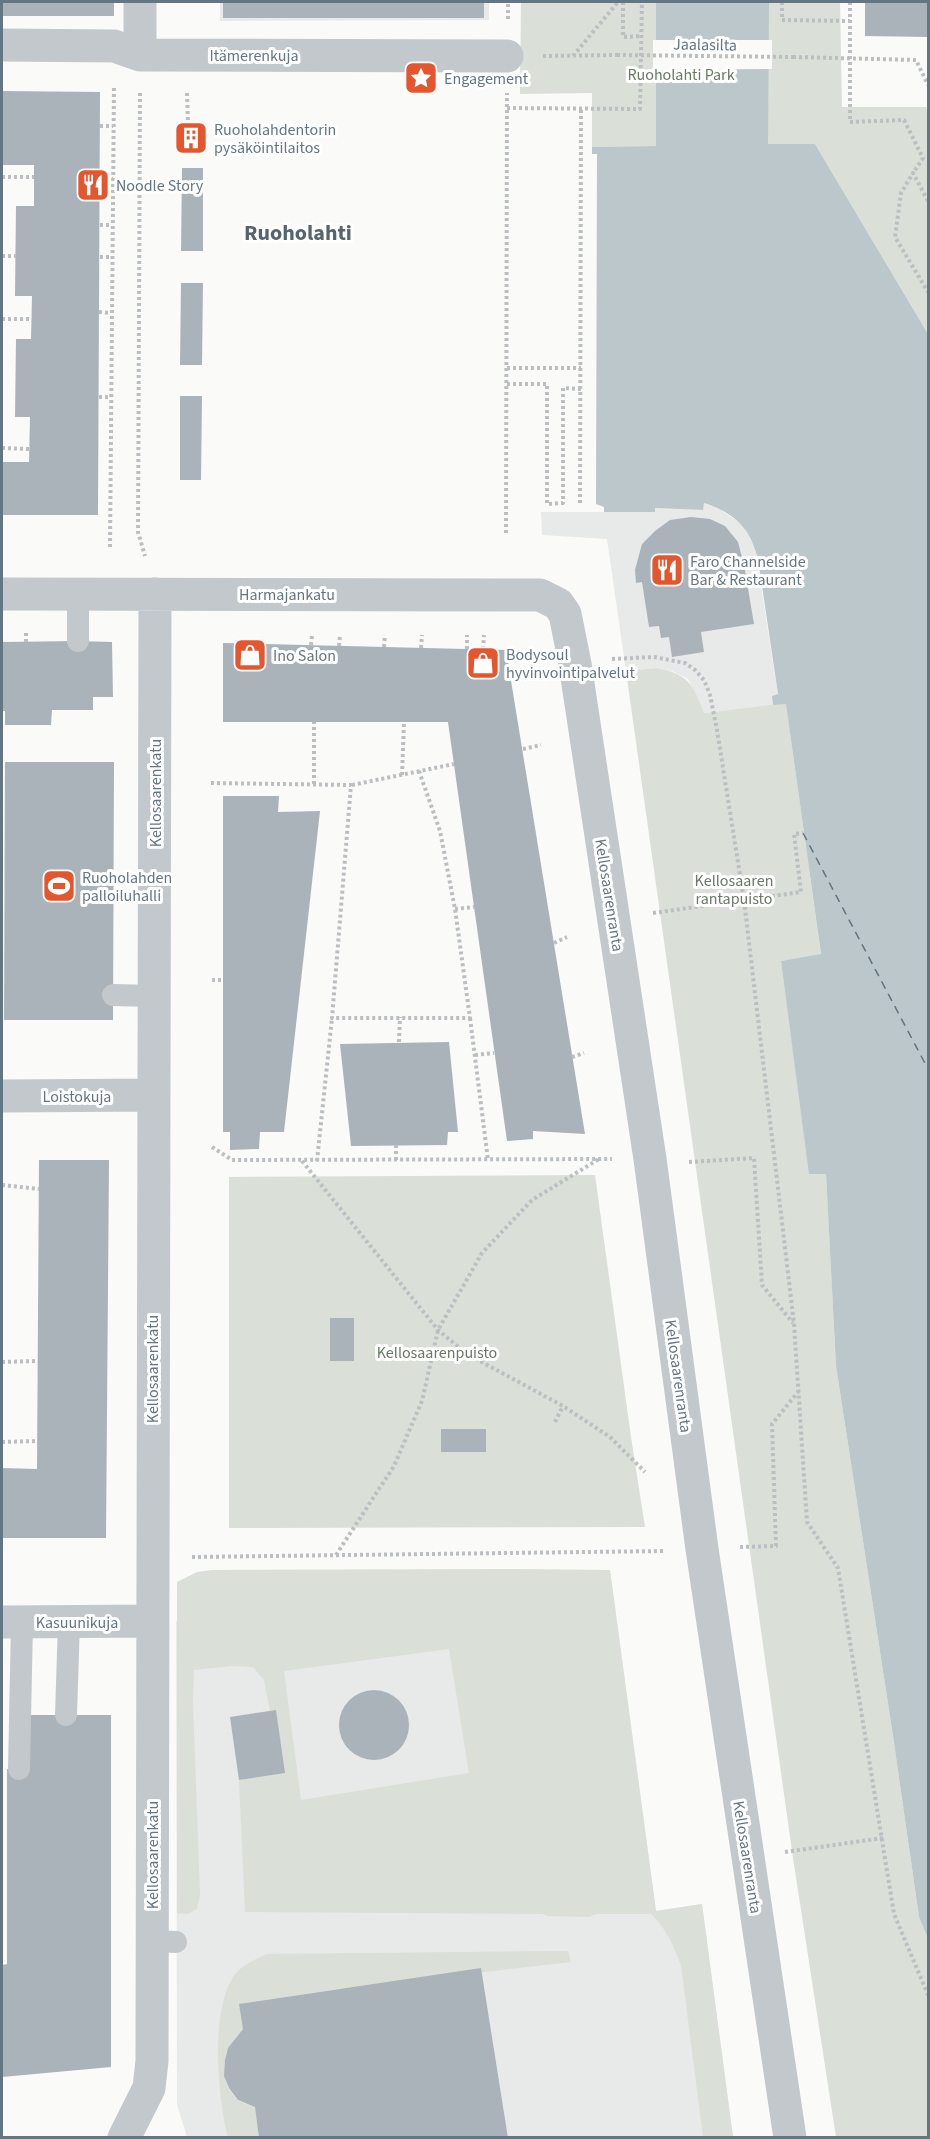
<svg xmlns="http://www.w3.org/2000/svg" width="930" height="2139" font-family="'Source Sans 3',sans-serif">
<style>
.built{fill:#e8e9e9}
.green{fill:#dadfd7;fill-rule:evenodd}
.water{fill:#bbc7cb}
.pier{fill:#fafaf8}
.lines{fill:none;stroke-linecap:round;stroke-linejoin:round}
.ferry{stroke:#60757c;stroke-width:1.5;stroke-dasharray:8 6;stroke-linecap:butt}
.building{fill:#aab3b9}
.path{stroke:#bbbfc2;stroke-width:4;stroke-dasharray:3 3;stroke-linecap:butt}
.service{stroke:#c3c8cc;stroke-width:22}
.pedestrian{stroke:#c3c8cc;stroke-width:33}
.minor{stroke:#c3c8cc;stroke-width:33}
.path-bridge{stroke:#bbbfc2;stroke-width:4;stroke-dasharray:3 3;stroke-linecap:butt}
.labels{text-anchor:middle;stroke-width:6;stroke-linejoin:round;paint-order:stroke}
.street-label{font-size:16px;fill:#657683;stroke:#fff}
.park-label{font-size:16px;fill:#687a64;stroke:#fff}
.poi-label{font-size:16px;fill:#657683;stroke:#fff;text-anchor:start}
.district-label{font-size:22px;font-weight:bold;fill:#57646e;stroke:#fff}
</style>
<rect width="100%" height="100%" fill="#fafaf8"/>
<!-- built -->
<path class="built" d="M220,2H489V20L220,21Z
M704,503L718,508L742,524L755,547L778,695L772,696L773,705L704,713L688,679L672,671L657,668L626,671L607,539L542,535L541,512H654L655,508L702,510Z
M610,1570L656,1911L702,1904L733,2137H187L177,2105L176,1621L264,1606Z"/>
<!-- green -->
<path class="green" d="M521,2H840L842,107H926L928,113V334L815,144L592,147V93L520,94Z
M657,668C689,674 693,685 704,713L786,703L821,955L781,961L810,1174L826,1173L836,1366L893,1736L919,1917L928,1939V2137H836L793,1858L626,671Z
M595,1175L631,1437L645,1527L229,1528V1177Z
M517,1569L610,1570L656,1911L702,1904L733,2137H703L681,1965C674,1947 666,1928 651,1914H596L589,1917L548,1916L542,1914L245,1912L239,1780L284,1773L276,1711H270L264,1680L253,1667L232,1666L194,1670L193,1703L200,1895L197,1909L188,1914L177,1913V1582L197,1572L212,1570ZM449,1649L469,1773L301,1800L284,1671Z
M568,1951L571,1962L330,1990L240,2004L243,2029C226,2048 215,2079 237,2099C241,2103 249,2105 255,2107L259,2137L228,2138C218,2098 210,2013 233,1977C241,1965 255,1960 267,1954Z"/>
<!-- water -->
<path class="water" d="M656,2H769L768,144H815L928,334V1939L919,1917L893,1736L836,1366L826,1174H809L781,961L821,954L786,704L773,705L772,696L778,694L758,559C750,528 735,513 704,503L703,510L655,508V512H604V507L596,504L597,154H592V147L656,146Z"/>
<!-- pier -->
<path class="pier" d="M653,40H772V69L653,70Z"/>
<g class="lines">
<!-- ferry -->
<path class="ferry" d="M803,833L928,1069"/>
</g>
<!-- building -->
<path class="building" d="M2,2H114V16H2Z
M223,2H484V18H223Z
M865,2H928V37L865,36Z
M2,91L100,92L98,515H2V462H29L30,417H15L16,339H31L32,296H15L16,206H34V165H2Z
M181,122H200V153H181Z
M182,168H203V251H181Z
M181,283H203L202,365H180Z
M180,396H202L201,480H180Z
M691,517L710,519L725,526L738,542L744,565L754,624L701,632L704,652L672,657L669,637L661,638L659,626L649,627L642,582L636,583L635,570L642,544L655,531L670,520Z
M78,641L112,642L113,697H93V710H52L51,725H5V711H2V642Z
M223,643L506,650L585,1134L533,1131V1139L507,1141L448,722H223Z
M5,762H114L113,1020H4Z
M223,796H279L278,812L320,811L284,1132H260L259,1149L230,1150V1132H223Z
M449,1042L458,1132H448L447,1145L351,1146L340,1044Z
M39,1160H109L106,1538H2V1468L37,1469Z
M330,1318H354V1361H330Z
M441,1429H486V1452H441Z
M339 1725a35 35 0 1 1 70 0a35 35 0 1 1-70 0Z
M276,1710L285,1773L239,1780L230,1717Z
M28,1715H111V2067L2,2077V1965L7,1964V1769H28Z
M481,1968L508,2138H259L255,2107L238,2100L229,2088L224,2076L225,2060L228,2048L243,2029L239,2004Z"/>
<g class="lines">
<!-- path -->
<path class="path" d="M623,2V37L642,36
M782,2V20L850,21
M850,2V122L904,120L923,158L913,173
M508,19V2
M543,56L617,55
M573,56L618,2
M793,57L916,60L928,85
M140,93L138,532L145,556
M187,93L188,122
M507,108L640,109L642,2
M100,126H113
M2,177H34
M100,179H113
M928,201L913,173L901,193L895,237L928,292
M100,225H112
M2,256H16
M100,257H112
M99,312L111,313
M2,319H31
M507,368H581
M507,384H547V504L563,503V388L581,389
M99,397H111
M2,448L29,449
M580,503L581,109
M506,533L507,93
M110,547L114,86
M26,642V631
M311,645L312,636
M339,646L340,635
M384,647L385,635
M421,648L422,635
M467,649V635
M483,649L484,635
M612,659L654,657L685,663L695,670L704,680L710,695L717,730L744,900L794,1324L807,1522L838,1568L894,1914L928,1995
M523,749L541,745
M402,775L404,722
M211,783L351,785L332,1018H470L455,909L440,831L419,771
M314,784V722
M352,785L454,764
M455,909L474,907
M653,913L801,892L794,834L803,833
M554,943L567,937
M212,980H222
M470,1018L488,1160
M399,1042L400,1017
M475,1055L494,1053
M572,1057L584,1053
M396,1145V1161
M212,1147L232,1160L612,1159
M302,1161L438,1330L467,1354L563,1406L610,1437L645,1472
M317,1161L332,1018
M689,1162L754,1158L762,1285L793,1323
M2,1185L39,1189
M2,1362L37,1361
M555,1422L563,1406
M2,1442L37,1441
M740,1547L776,1546L772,1424L798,1392
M336,1555L394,1466L422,1401L438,1330L482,1253L532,1200L599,1159
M192,1557L665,1551
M785,1852L883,1838"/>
<!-- service -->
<path class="service" d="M78,594V641
M113,995L153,996
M66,1715L69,1622
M19,1769L22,1622
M152,1941L176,1942"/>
<!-- pedestrian -->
<path class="pedestrian" d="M140,2V55
M2,45L114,46L140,55L507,56"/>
<!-- minor -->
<path class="minor" d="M2,594L540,595L558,604L565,614L575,664L650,1159L702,1549L790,2138
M2,1096L153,1095
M2,1622L152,1621
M124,2138L149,2088L152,2061L155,594"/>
<!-- path-bridge -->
<path class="path-bridge" d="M617,55L793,57"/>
</g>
<!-- icons -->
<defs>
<symbol id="sight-square" viewBox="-11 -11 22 22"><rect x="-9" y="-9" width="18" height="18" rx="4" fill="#e4572e" stroke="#fff"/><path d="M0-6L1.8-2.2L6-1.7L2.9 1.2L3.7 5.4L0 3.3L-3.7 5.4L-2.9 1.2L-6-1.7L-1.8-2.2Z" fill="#fff"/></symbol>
<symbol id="building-square" viewBox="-11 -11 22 22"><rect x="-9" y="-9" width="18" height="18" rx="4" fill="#e4572e" stroke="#fff"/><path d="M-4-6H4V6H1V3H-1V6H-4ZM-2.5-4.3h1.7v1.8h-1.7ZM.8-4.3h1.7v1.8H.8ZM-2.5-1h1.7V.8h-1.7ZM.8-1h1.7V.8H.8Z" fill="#fff"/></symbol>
<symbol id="restaurant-square" viewBox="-11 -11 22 22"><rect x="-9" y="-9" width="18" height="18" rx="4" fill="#e4572e" stroke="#fff"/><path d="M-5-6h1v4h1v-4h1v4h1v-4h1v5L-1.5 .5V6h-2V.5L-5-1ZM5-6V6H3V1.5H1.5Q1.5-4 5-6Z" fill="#fff"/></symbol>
<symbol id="shop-square" viewBox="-11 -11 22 22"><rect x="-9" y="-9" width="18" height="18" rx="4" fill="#e4572e" stroke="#fff"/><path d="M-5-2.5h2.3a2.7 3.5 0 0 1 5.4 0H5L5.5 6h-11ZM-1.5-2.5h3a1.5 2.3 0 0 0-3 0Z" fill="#fff"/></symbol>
<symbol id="stadium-square" viewBox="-11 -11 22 22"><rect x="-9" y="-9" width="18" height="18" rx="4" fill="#e4572e" stroke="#fff"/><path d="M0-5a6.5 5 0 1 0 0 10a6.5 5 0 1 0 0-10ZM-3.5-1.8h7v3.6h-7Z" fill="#fff"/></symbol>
</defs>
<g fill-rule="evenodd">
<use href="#sight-square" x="402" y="59" width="38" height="38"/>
<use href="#building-square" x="172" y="119" width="38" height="38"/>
<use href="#restaurant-square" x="74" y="166" width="38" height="38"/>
<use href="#restaurant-square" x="648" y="551" width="38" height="38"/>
<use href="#shop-square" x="231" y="636" width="38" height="38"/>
<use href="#shop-square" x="464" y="644" width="38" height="38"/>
<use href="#stadium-square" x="40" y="867" width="38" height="38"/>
</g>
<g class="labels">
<!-- street labels -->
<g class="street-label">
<text transform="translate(705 44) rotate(1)" y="6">Jaalasilta</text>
<text x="254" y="61">Itämerenkuja</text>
<text x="287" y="600">Harmajankatu</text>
<text transform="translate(155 793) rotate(-90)" y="6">Kellosaarenkatu</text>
<text transform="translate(610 895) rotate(81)" y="6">Kellosaarenranta</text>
<text x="77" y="1102">Loistokuja</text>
<text transform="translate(152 1369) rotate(-90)" y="6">Kellosaarenkatu</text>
<text transform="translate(679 1376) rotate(82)" y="6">Kellosaarenranta</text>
<text x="77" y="1628">Kasuunikuja</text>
<text transform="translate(152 1855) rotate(-90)" y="6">Kellosaarenkatu</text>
<text transform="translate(748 1857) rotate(81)" y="6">Kellosaarenranta</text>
</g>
<!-- park labels -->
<g class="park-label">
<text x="681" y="80">Ruoholahti Park</text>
<text x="734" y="886">Kellosaaren<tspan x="734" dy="18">rantapuisto</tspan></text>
<text x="437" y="1358">Kellosaarenpuisto</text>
</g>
<!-- poi labels -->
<g class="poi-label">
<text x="444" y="84">Engagement</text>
<text x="214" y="135">Ruoholahdentorin<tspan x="214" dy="18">pysäköintilaitos</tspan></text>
<text x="116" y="191">Noodle Story</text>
<text x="690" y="567">Faro Channelside<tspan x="690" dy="18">Bar &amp; Restaurant</tspan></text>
<text x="506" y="660">Bodysoul<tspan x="506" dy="18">hyvinvointipalvelut</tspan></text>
<text x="273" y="661">Ino Salon</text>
<text x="82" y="883">Ruoholahden<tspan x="82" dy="18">palloiluhalli</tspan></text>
</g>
<!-- district labels -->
<g class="district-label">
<text x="298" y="240">Ruoholahti</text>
</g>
</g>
<!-- border -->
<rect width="930" height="2139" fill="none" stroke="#657683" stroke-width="6"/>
</svg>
